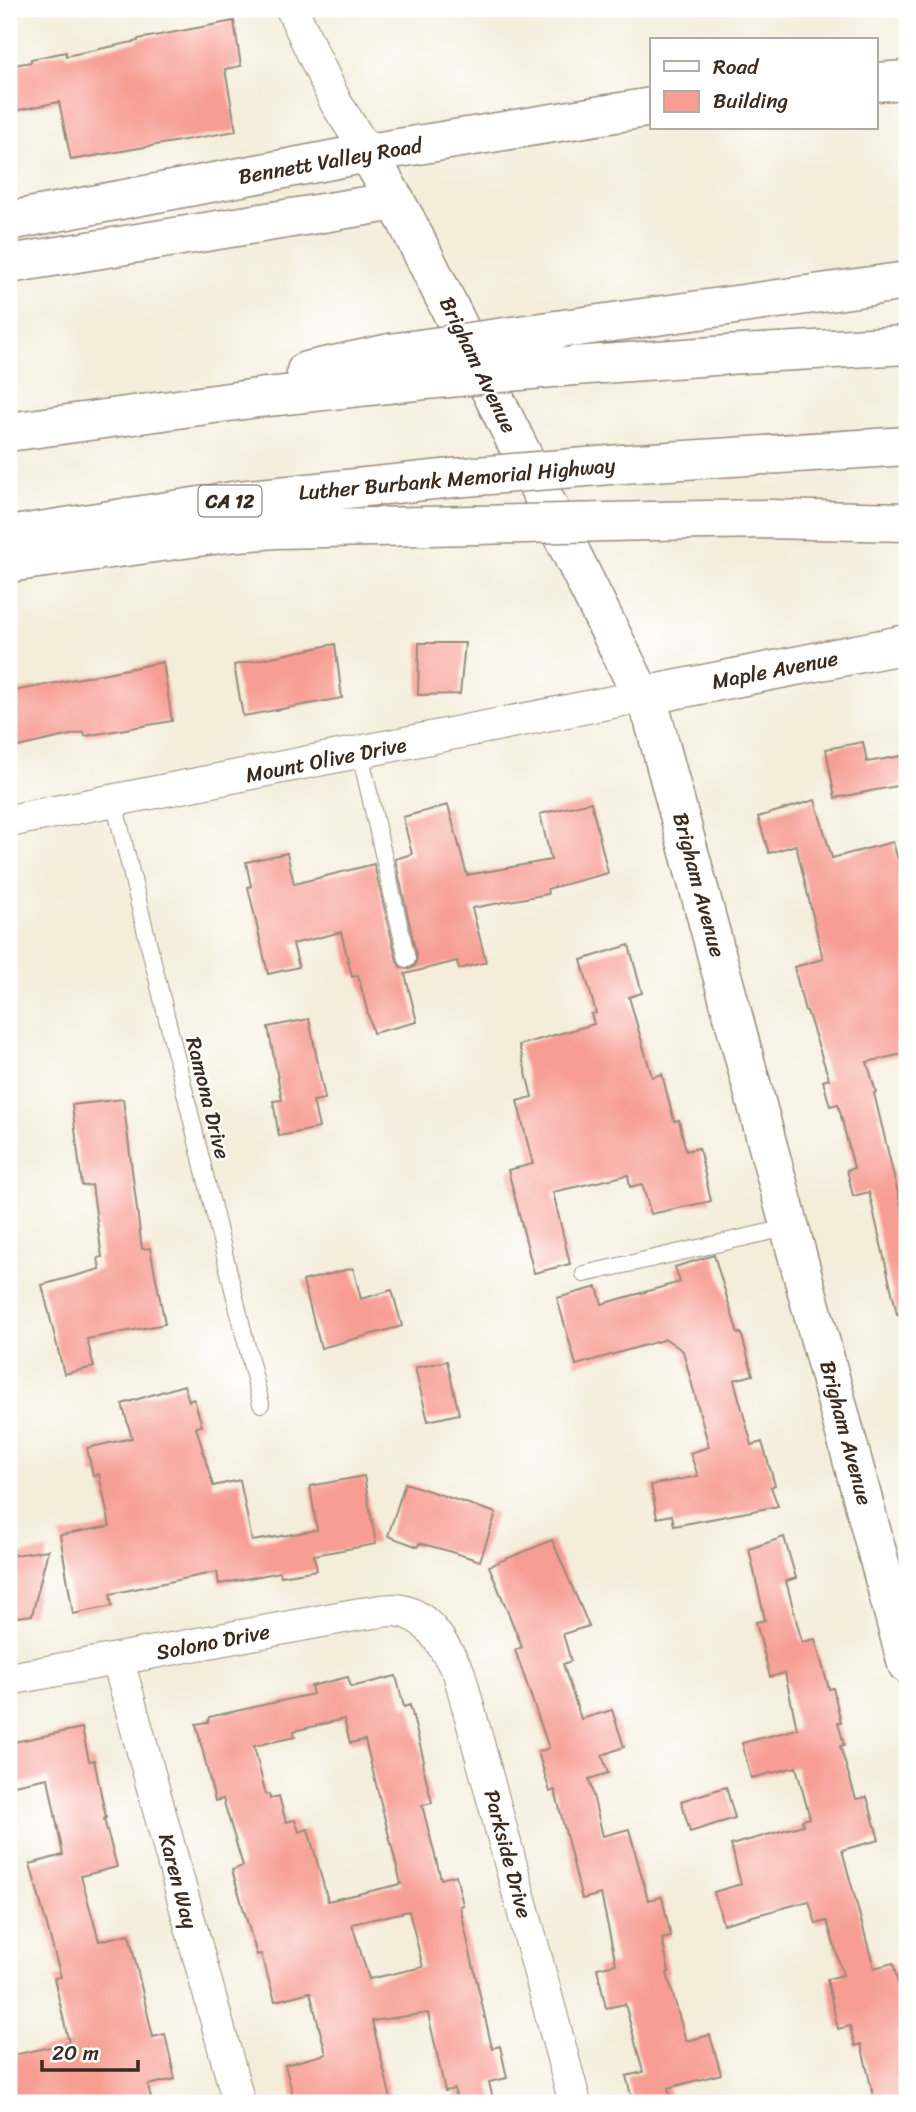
<svg xmlns="http://www.w3.org/2000/svg" width="916" height="2112" font-family="Sriracha,sans-serif">
<style>
.building{fill:#f79d93;fill-rule:evenodd}
.lines{fill:none;stroke-linecap:round;stroke-linejoin:round}
.service-casing{stroke:#988c7c;stroke-width:18}
.minor-casing{stroke:#988c7c;stroke-width:34}
.tertiary-casing{stroke:#988c7c;stroke-width:41}
.motorway-casing{stroke:#988c7c;stroke-width:41}
.service{stroke:#fff;stroke-width:16}
.minor{stroke:#fff;stroke-width:32}
.tertiary{stroke:#fff;stroke-width:38}
.motorway{stroke:#fff;stroke-width:38}
.motorway-bridge-casing{stroke:#988c7c;stroke-width:41;stroke-linecap:butt}
.motorway-bridge{stroke:#fff;stroke-width:38}
.labels{text-anchor:middle;stroke-width:5;stroke-linejoin:round;paint-order:stroke}
.shield{fill:#fff;stroke:#766a62;stroke-width:2}
.shield-label{font-size:19px;font-weight:bold;fill:#3b2a1e}
.street-label{font-size:21px;fill:#3b2a1e;stroke:#fff}
</style>
<rect width="100%" height="100%" fill="#fff"/>
<filter id="ink" filterUnits="userSpaceOnUse"><feTurbulence type="fractalNoise" baseFrequency=".0143" numOctaves="2"/><feDisplacementMap in="SourceGraphic" scale="14" xChannelSelector="R" yChannelSelector="G"/><feConvolveMatrix kernelMatrix="1 2 1 2 8 2 1 2 1" color-interpolation-filters="sRGB"/></filter>
<filter id="wash" filterUnits="userSpaceOnUse"><feTurbulence type="fractalNoise" baseFrequency=".00686" numOctaves="4" result="noise"/><feDisplacementMap in="SourceGraphic" scale="28" xChannelSelector="R" yChannelSelector="G"/><feGaussianBlur stdDeviation="1.57" result="paint"/><feColorMatrix in="noise" values="0 0 0 0 0 0 0 0 0 0 0 0 0 0 0 0 0 1.4 0 .05"/><feComposite in="paint" operator="in"/></filter>
<g filter="url(#wash)">
<rect width="100%" height="100%" fill="#f4edda"/>
<g id="blocks">
<!-- building -->
<path class="building" d="M234,21L241,66L225,69L236,131L71,160L59,102L9,112V66L31,62V59L66,52V56L138,41V39Z
M419,643H465L460,694L418,695Z
M335,644L342,698L243,716L234,665Z
M163,662L172,721L85,736L84,732L9,749V692Z
M863,742L867,762L907,755V784L835,798L826,749Z
M815,800L832,858L893,842L907,892V1053L867,1062L876,1092L874,1093L907,1231V1312L897,1314L869,1192L853,1196L847,1170L854,1168L838,1104L830,1106L823,1081L829,1079L807,1011H805L794,967L823,959L796,845L769,853L758,817Z
M591,802L608,873L547,889L548,894L472,908L486,962L459,969L457,961L405,974L417,1022L373,1033L358,975L352,977L341,932L293,944L299,967L268,974L248,887L251,886L246,862L287,853L294,884L374,864L397,961L400,967L409,969L415,966L417,957L395,859L412,854L403,817L448,805L467,875L551,860L540,814Z
M629,945L642,993L629,997L652,1077L662,1074L674,1121L679,1120L686,1151L699,1148L711,1201L651,1214L642,1184L630,1187L628,1175L553,1192L570,1264L534,1273L508,1170L533,1164L517,1101L532,1097L519,1045L594,1024L591,1014L596,1013L581,960Z
M309,1019L325,1099L313,1101L319,1128L279,1136L273,1101L282,1100L268,1027Z
M123,1099L142,1249L150,1248L165,1324L87,1339L94,1367L64,1374L42,1285L100,1269L98,1258L102,1257L92,1185L82,1186L72,1105Z
M714,1255L738,1334L741,1333L753,1375L734,1380L752,1445L762,1442L775,1485L771,1487L778,1506L674,1526L672,1515L657,1518L651,1485L698,1476L690,1453L709,1447L683,1351L666,1339L576,1365L557,1298L597,1287L602,1304L680,1282L675,1267Z
M353,1268L361,1299L392,1290L402,1326L321,1348L303,1281Z
M447,1361L459,1414L428,1421L415,1368Z
M184,1385L189,1401L194,1399L202,1426L196,1427L213,1486L240,1480L252,1541L317,1530L310,1486L364,1476L376,1544L314,1555L317,1570L281,1576L280,1572L219,1584L217,1572L110,1594L112,1606L73,1614L60,1535L110,1526L99,1474L93,1476L87,1448L132,1438L122,1404Z
M405,1483L496,1513L480,1561L445,1550L419,1543L418,1547L388,1536Z
M784,1537L796,1578L786,1581L802,1642L815,1639L829,1689L833,1688L841,1722H838L844,1745L840,1746L856,1799L867,1797L879,1840L842,1850L874,1968L893,1963L907,2021V2103H875L861,2044L855,2046L850,2026L838,2029L827,1979L843,1975L827,1921L816,1924L809,1901L723,1924L714,1892L741,1884L731,1845L803,1825L802,1820L810,1818L796,1767L751,1778L742,1743L797,1729L785,1673L770,1677L756,1622L765,1620L749,1549Z
M552,1540L589,1626L563,1634L571,1661L563,1664L581,1719L612,1710L624,1747L602,1755L608,1773L589,1779L603,1836L629,1829L648,1900L662,1897L671,1937L662,1939L669,1972L667,1973L686,2041L710,2035L721,2074L668,2088L672,2103H633L626,2076L643,2072L625,2004L606,2008L597,1968L616,1964L601,1894L582,1899L555,1790L550,1792L538,1752L549,1748L515,1650L522,1647L489,1566Z
M48,1550L32,1615L9,1618V1556Z
M396,1676L404,1707L410,1705L424,1761L422,1762L432,1803L422,1805L441,1879L456,1875L463,1905L460,1906L466,1934L492,2048L500,2046L507,2078L489,2082L494,2103H458L454,2089L445,2091L428,2013L372,2021L392,2103H295L285,2065L326,2054L310,1992L275,2001L261,1954L257,1955L232,1870L243,1866L223,1799L215,1801L196,1724L208,1722L209,1717L313,1694L311,1686L348,1677L351,1687ZM344,1719L350,1743L365,1740L401,1884L328,1901L308,1829L299,1832L295,1820L286,1822L279,1796L270,1799L269,1794L266,1795L254,1746L295,1737L294,1731ZM409,1911L423,1967L369,1979L352,1924Z
M82,1728L89,1761L94,1760L106,1818L104,1819L117,1867L81,1876L99,1941L129,1934L153,2037L165,2034L175,2079L148,2085L152,2103H9V2056L69,2043L54,1978L61,1977L30,1864L63,1855L48,1778L9,1786V1743Z
M726,1787L735,1818L690,1832L681,1801Z"/>
</g>
</g>
<g filter="url(#ink)">
<use href="#blocks" fill-opacity="0" stroke="#988c7c" stroke-width="2"/>
<g class="lines">
<defs>
<path id="service" d="M360,753L407,959
M114,802L261,1404
M584,1274L791,1227"/>
<path id="minor" d="M292,9L336,103L368,153
M9,821L643,696
M118,1660L239,2103
M9,1679L360,1614C371,1613 383,1610 394,1610C428,1611 444,1647 459,1673L575,2103"/>
<path id="tertiary" d="M876,82L907,80
M368,153L406,220L653,718L907,1664
M9,221L368,153L652,107
M9,264L396,201
M643,696L907,644"/>
<path id="motorway" d="M556,330L907,281
M574,366L742,354L907,345
M306,371L390,353
M9,432L258,398L405,382
M622,464L907,446
M651,521L767,519L907,522
M14,535L239,500L453,478
M9,563L227,533L275,529L475,525"/>
</defs>
<!-- service casing -->
<use href="#service" class="service-casing"/>
<!-- minor casing -->
<use href="#minor" class="minor-casing"/>
<!-- tertiary casing -->
<use href="#tertiary" class="tertiary-casing"/>
<!-- motorway casing -->
<use href="#motorway" class="motorway-casing"/>
<!-- service -->
<use href="#service" class="service"/>
<!-- minor -->
<use href="#minor" class="minor"/>
<!-- tertiary -->
<use href="#tertiary" class="tertiary"/>
<!-- motorway -->
<use href="#motorway" class="motorway"/>
<defs>
<path id="motorway-bridge" d="M390,353L556,330
M405,382L574,366
M453,478L622,464
M475,525L651,521"/>
</defs>
<!-- motorway-bridge casing -->
<use href="#motorway-bridge" class="motorway-bridge-casing"/>
<!-- motorway-bridge -->
<use href="#motorway-bridge" class="motorway-bridge"/>
</g>
</g>
<g class="labels">
<!-- shield labels -->
<rect class="shield" x="198.5" y="485.5" width="63" height="31" rx="5"/>
<g class="shield-label">
<text x="230" y="508">CA 12</text>
</g>
<!-- street labels -->
<g class="street-label">
<text transform="translate(330 161) rotate(-10)" y="7">Bennett Valley Road</text>
<text transform="translate(478 365) rotate(64)" y="7">Brigham Avenue</text>
<text transform="translate(457 479) rotate(-5)" y="7">Luther Burbank Memorial Highway</text>
<text transform="translate(775 670) rotate(-11)" y="7">Maple Avenue</text>
<text transform="translate(326 760) rotate(-11)" y="7">Mount Olive Drive</text>
<text transform="translate(699 885) rotate(75)" y="7">Brigham Avenue</text>
<text transform="translate(208 1098) rotate(76)" y="7">Ramona Drive</text>
<text transform="translate(846 1433) rotate(75)" y="7">Brigham Avenue</text>
<text transform="translate(213 1642) rotate(-11)" y="7">Solono Drive</text>
<text transform="translate(508 1854) rotate(75)" y="7">Parkside Drive</text>
<text transform="translate(178 1881) rotate(75)" y="7">Karen Way</text>
</g>
</g>
<!-- margin -->
<rect width="916" height="2112" fill="none" stroke="#fff" stroke-width="35"/>
<!-- legend -->
<rect x="650" y="38" width="228" height="91" fill="#ffffff" stroke="#b1aaa5" stroke-width="2"/>
<rect x="664" y="61" width="35" height="10" fill="#ffffff" stroke="#b1aaa5" stroke-width="2"/>
<text x="713" y="74" font-size="21" fill="#3b2a1e">Road</text>
<rect x="664" y="91" width="35" height="21" fill="#f79d93" stroke="#b1aaa5" stroke-width="2"/>
<text x="713" y="108" font-size="21" fill="#3b2a1e">Building</text>
<!-- scale -->
<path d="M42 2060v10h96v-10" fill="none" stroke="#3b2a1e" stroke-width="3.5"/>
<text x="52" y="2060" font-size="21" fill="#3b2a1e" stroke="#ffffff" stroke-width="5" paint-order="stroke">20 m</text>
</svg>
